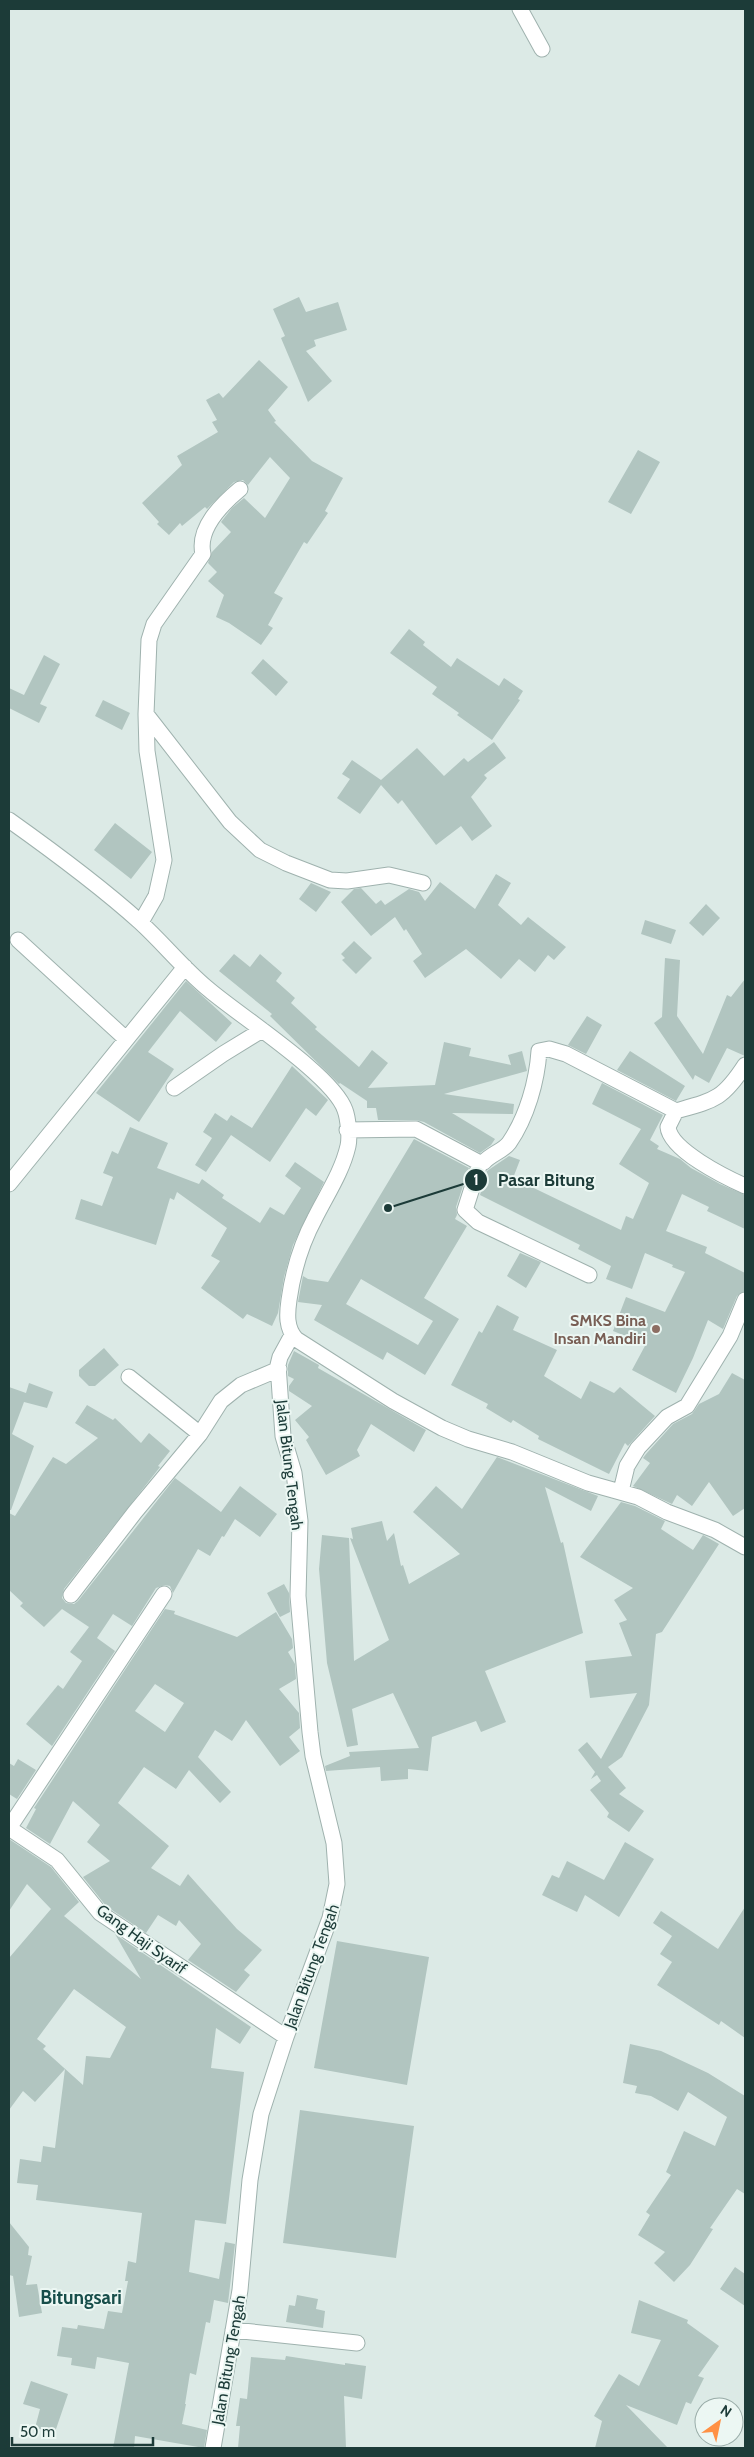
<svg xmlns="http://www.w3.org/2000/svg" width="754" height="2457" font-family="Cabin,sans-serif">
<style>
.building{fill:#b1c5c0;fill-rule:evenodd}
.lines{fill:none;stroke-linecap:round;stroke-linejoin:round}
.minor-casing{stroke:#9fb2ae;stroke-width:17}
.minor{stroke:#fff;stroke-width:15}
.education-dot{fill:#8d6e63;stroke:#ecf7f3;stroke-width:2}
.labels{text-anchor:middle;stroke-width:4;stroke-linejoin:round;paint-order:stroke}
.education-label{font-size:16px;font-weight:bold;fill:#785e54;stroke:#ecf7f3;text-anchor:end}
.street-label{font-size:16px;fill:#1c3b38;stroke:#ecf7f3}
.quarter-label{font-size:19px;font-weight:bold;fill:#174e4a;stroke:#ecf7f3}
.leader{fill:none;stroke:#1c3b38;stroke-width:2}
.callout-dot{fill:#1c3b38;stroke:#ecf7f3;stroke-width:2}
.mark-label{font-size:15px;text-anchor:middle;font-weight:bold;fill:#fff}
.callout-label{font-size:18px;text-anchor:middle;font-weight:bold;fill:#1c3b38;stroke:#ecf7f3;stroke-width:4;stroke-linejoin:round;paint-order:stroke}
</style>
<rect width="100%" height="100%" fill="#dceae6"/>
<!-- building -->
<path class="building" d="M299,297L306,312L338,302L347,330L314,340L316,346L306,351L332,381L308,402L281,338L285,336L273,309Z
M259,360L288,387L268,410L276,421L274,422L312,461L343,478L325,511L328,513L307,544L304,542L274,593L283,598L268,625L273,628L261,645L229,623L216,617L224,595L208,581L217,572L208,563L212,552L231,532L221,522L232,508L244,498L265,518L290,478L270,457L248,485L243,480L234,482L207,509L205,507L182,526L180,523L169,535L157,524L159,522L142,503L182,465L177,456L218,432L212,422L217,420L206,400L219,393L223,398Z
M638,450L660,462L631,514L608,502Z
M409,629L425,642L423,645L451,667L457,658L499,686L504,678L523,691L518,699L520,700L492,740L457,715L459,713L432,694L437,687L390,653Z
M44,655L60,664L40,704L47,707L39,723L9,708V688L24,695Z
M263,659L288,682L276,696L251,673Z
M103,700L130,713L122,730L95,716Z
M494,742L506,758L484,775L487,778L471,797L492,826L472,841L461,826L436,845L402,800L398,804L381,785L360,814L337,798L350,779L342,774L352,760L381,780L417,748L444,776L464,758L468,762Z
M115,823L152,852L131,879L94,850Z
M496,874L511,883L498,905L521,925L528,917L566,947L554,960L548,955L535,972L519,959L501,979L466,949L425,978L413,961L422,954L406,929L404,931L395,917L371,936L341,902L354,889L361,888L376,904L381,900L385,905L409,889L419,892L425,901L440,882L475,909Z
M311,883L331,892L316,912L299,899Z
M706,904L720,918L703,936L689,923Z
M645,920L676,930L671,944L641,934Z
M354,941L372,958L356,974L342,960L345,958L341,954Z
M234,954L250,967L260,954L282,973L276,981L295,998L291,1003L317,1027L315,1029L359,1067L372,1050L388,1063L368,1088L435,1085L444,1042L471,1048L469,1056L511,1065L508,1055L522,1051L527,1071L444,1094L514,1104L513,1114L452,1113L495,1139L491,1145L480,1153L424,1122L416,1120H378L376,1108H367V1101L340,1083L339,1084L270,1016L272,1014L219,971Z
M665,958L680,960L677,1016L703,1054L727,995L731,997L745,979V1056L727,1048L709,1083L695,1075L693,1080L654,1023L662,1017Z
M186,981L232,1023L216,1042L180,1011L148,1052L174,1069L139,1122L96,1093Z
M587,1016L602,1025L586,1054L568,1045Z
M630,1051L685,1086L676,1101L617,1070Z
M292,1066L328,1100L316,1116L306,1108L270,1162L231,1135L206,1172L195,1165L212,1138L203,1132L215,1113L227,1121L231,1115L252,1128Z
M602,1083L663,1115L650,1140L659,1146L657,1149L680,1159L691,1168L720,1184L745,1195V1229L707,1211L709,1207L682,1194L666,1231L707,1247L705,1253L745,1273V1291L737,1296L723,1329L708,1320L693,1358L676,1393L632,1370L646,1344L613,1331L626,1297L665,1312L685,1272L672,1267L673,1265L645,1253L632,1289L606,1279L611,1266L578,1249L580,1245L480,1195L487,1171L509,1156L520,1160L513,1178L621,1230L626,1216L633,1219L649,1183L619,1164L641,1129L592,1104Z
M130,1127L168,1143L157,1168L199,1184L202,1179L224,1195L222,1198L260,1223L270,1207L284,1215L301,1188L285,1176L295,1162L324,1182L293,1245L284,1277L278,1313L272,1326L247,1314L243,1319L201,1288L220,1261L211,1256L227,1228L177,1192L174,1200L170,1198L156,1245L75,1219L81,1199L102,1206L113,1177L103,1173L112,1151L118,1154Z
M414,1139L469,1168L456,1207L457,1215L455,1219L467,1226L424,1298L459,1319L425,1375L387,1352L383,1360L314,1320L322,1305L298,1302L303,1276L308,1279L328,1282ZM361,1279L433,1321L418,1345L346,1304Z
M520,1253L541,1262L526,1288L507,1276Z
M497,1305L519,1317L513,1330L557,1350L544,1376L581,1399L590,1381L614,1393L620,1387L655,1416L628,1446L625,1443L609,1474L538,1439L539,1436L513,1420L511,1423L486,1408L488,1404L451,1385L479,1331L482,1333Z
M104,1348L119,1365L95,1386H89L79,1376V1370Z
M294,1351L319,1365L318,1368L426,1430L414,1452L371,1424L357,1450L360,1456L326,1475L306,1440L309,1437L295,1420L312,1406L289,1391V1386L294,1379L288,1376V1365Z
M732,1373L745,1380V1508L733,1516L709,1482L692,1506L677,1495L672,1504L633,1486L650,1463L643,1458L646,1454L673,1424L692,1414L699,1404L719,1394Z
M29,1383L53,1392L47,1408L24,1402L12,1434L34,1446L11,1510H9V1387L26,1393Z
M87,1405L113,1420L115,1418L141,1443L149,1433L170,1451L158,1466L160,1467L64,1589L62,1598L66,1603L74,1604L78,1601L175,1478L221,1512L240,1486L277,1514L260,1537L235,1519L224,1537L222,1536L210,1556L198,1549L173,1593L170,1586L165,1585L156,1588L132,1626L113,1614L97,1638L115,1651L52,1746L26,1724L58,1685L63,1689L82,1661L70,1652L89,1627L62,1609L44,1627L20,1606L23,1603L9,1590V1513L15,1516L53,1457L66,1464L98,1438L75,1423Z
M497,1457L598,1496L591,1511L545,1487L561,1543L563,1542L583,1633L485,1671L506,1722L481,1732L476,1721L432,1737L428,1771L408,1769V1779L381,1781L380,1767L326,1771L325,1766L350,1756L349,1752L419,1748L393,1693L352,1709L358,1745L347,1747L327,1663L319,1569L322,1535L349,1538L354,1661L389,1640L350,1538L353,1539L351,1528L382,1521L387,1541L394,1533L401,1566L403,1565L409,1584L460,1554L413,1512L436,1486L462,1509Z
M621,1502L635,1506L665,1521L661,1529L693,1550L703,1535L719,1544L662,1632L656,1634L649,1705L622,1757L608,1767L626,1788L619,1794L644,1811L629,1832L607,1817L609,1813L590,1790L601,1781L597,1775L591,1779L595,1772L578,1750L587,1742L601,1759L637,1693L590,1698L585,1661L632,1656L619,1623L627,1620L614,1600L633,1588L580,1557Z
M284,1584L289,1593L290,1612L280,1617L267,1593Z
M165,1609L175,1611L174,1614L237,1637L276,1612L292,1639L293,1648L288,1652L295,1664L296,1679L279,1689L299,1713L300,1728L289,1737L300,1751L280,1766L246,1720L232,1741L215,1730L198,1757L231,1792L220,1803L189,1770L176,1789L144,1767L118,1803L169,1846L151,1868L180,1886L188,1874L237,1929L262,1950L244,1970L250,1975L236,1992L188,1960L201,1944L179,1920L176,1926L158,1915L146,1933L106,1906L83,1877L110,1861L87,1842L100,1825L73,1801L50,1844L26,1828L36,1809L34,1808ZM155,1684L184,1703L165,1732L135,1711Z
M18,1759L36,1770L17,1799L9,1794V1763L14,1766Z
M9,1839L51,1867L79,1902L64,1916L141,1979L115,1934L251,2027L240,2044L216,2028L211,2068L244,2072L226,2224L195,2220L189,2272L219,2279L225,2242L235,2244L228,2303L214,2300L210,2323L206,2322L196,2375L190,2373L185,2404H186L182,2424L207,2430L204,2448L135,2436L134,2448H113L129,2363L97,2357L95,2369L71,2365L72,2358L57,2356L62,2327L77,2329L78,2325L104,2329L108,2311L122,2313L128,2281H125L128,2261L136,2263L142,2213L36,2200L38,2185L17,2183L20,2159L41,2162L43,2146L55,2148L65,2069L35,2102L23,2091L9,2110V1958L51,1909L27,1884L9,1911ZM74,1989L126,2027L110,2058L86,2056L83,2085L43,2049L46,2046L37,2039Z
M625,1842L654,1859L619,1917L585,1895L577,1912L542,1895L552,1875L559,1878L567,1861L604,1880Z
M745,1907V2038L721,2021L719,2025L657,1985L672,1962L660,1954L672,1936L653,1923L661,1911L718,1949Z
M337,1941L429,1957L407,2085L314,2068Z
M630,2044L661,2051L708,2073L745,2096V2194L737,2189L710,2228L713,2229L690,2265L674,2282L654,2263L665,2252L638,2235L650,2215L646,2212L671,2175L666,2172L684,2131L715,2146L727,2117L688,2092L678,2111L651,2096L635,2093L637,2086L623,2083Z
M300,2110L414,2126L396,2258L283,2243Z
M9,2222L29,2247L28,2255L32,2256L26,2285L37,2284L42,2313L19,2317L13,2276L9,2275Z
M735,2267L745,2274V2306L720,2289Z
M297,2295L318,2299L316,2309L325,2311L323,2328L286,2322L289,2305L295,2306Z
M639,2300L688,2320L687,2323L719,2346L698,2376L704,2378L691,2404L686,2402L677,2425L626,2405L668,2448H595L602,2421L594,2416L608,2392L619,2374L639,2386L661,2340L631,2333Z
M286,2356L345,2365V2363L366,2366L362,2399L344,2396L346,2448H238L240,2426H236L240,2398L247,2399L251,2357L285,2360Z
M31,2381L68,2394L55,2432L35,2428L40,2409L23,2404Z"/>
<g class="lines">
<defs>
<path id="minor" d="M520,9L542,49
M146,714L230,822L260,850L286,863L330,880L347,881L389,875L423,883
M9,820C54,852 99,885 140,922C163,943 183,968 207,988C238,1015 333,1075 345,1110C348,1118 350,1137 348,1146C342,1172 327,1194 315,1218C301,1244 293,1271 289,1300C287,1314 286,1328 296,1339L393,1401L442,1428L468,1439L512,1452L588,1483L638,1497L667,1512L715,1530L745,1547
M141,922L156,896L164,860L147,751L146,714L149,640L154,624L203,554C197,528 222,504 240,489
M18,940L126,1039
M174,1088L223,1054L262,1030
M676,1111C715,1100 723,1099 745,1065
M347,1130L416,1129L480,1163L484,1162C491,1154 503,1151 509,1143C527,1117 537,1081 539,1051L549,1049L566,1054L676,1111L668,1127C670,1150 725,1177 745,1186
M480,1163L465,1210L478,1222L589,1275
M9,1184L185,967
M129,1377L200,1434
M621,1491L627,1466L638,1448L667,1417L687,1406L730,1336L745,1300
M71,1595L135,1512L200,1434L221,1401L241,1385L279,1369
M9,1828L57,1860L100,1913L286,2037
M9,1828L164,1594
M233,2330L357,2343
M213,2448L240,2290L250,2180L261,2114L286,2037L330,1918L337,1884L334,1843L313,1756L310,1732L298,1596L300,1521L294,1473L283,1436L278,1365L280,1357L292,1335"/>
</defs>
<!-- minor casing -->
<use href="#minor" class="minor-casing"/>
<!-- minor -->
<use href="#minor" class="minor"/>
</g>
<!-- markers -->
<circle class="education-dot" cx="656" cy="1329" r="5"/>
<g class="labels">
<!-- education labels -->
<g class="education-label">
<text x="646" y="1326">SMKS Bina<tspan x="646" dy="18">Insan Mandiri</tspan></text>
</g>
<!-- street labels -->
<g class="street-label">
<text transform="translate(290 1465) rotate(83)" y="6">Jalan Bitung Tengah</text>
<text transform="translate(142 1939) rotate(36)" y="6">Gang Haji Syarif</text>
<text transform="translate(311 1966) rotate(-70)" y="6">Jalan Bitung Tengah</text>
<text transform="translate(228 2360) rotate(-80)" y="6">Jalan Bitung Tengah</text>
</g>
<!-- quarter labels -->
<g class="quarter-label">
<text x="81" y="2304">Bitungsari</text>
</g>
</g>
<!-- callouts -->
<path class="leader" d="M388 1208L476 1180"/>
<g class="callout-dot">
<circle cx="388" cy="1208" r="5"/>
<circle cx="476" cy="1180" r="12"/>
</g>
<g class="mark-label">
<text x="476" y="1185">1</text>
</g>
<g class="callout-label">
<text x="546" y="1186">Pasar Bitung</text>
</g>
<!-- border -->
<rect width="754" height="2457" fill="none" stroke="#1c3b38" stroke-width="20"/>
<!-- north arrow -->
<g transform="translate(719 2422) rotate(33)"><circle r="24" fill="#ecf7f3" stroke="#99aca8"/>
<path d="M0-4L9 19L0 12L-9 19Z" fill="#ff9145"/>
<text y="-8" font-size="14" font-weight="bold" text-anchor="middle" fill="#1c3b38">N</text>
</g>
<!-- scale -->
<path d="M12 2437v8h141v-8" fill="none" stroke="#1c3b38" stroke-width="2.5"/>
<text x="20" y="2437" font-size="15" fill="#1c3b38" stroke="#ecf7f3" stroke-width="4" paint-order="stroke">50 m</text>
</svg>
